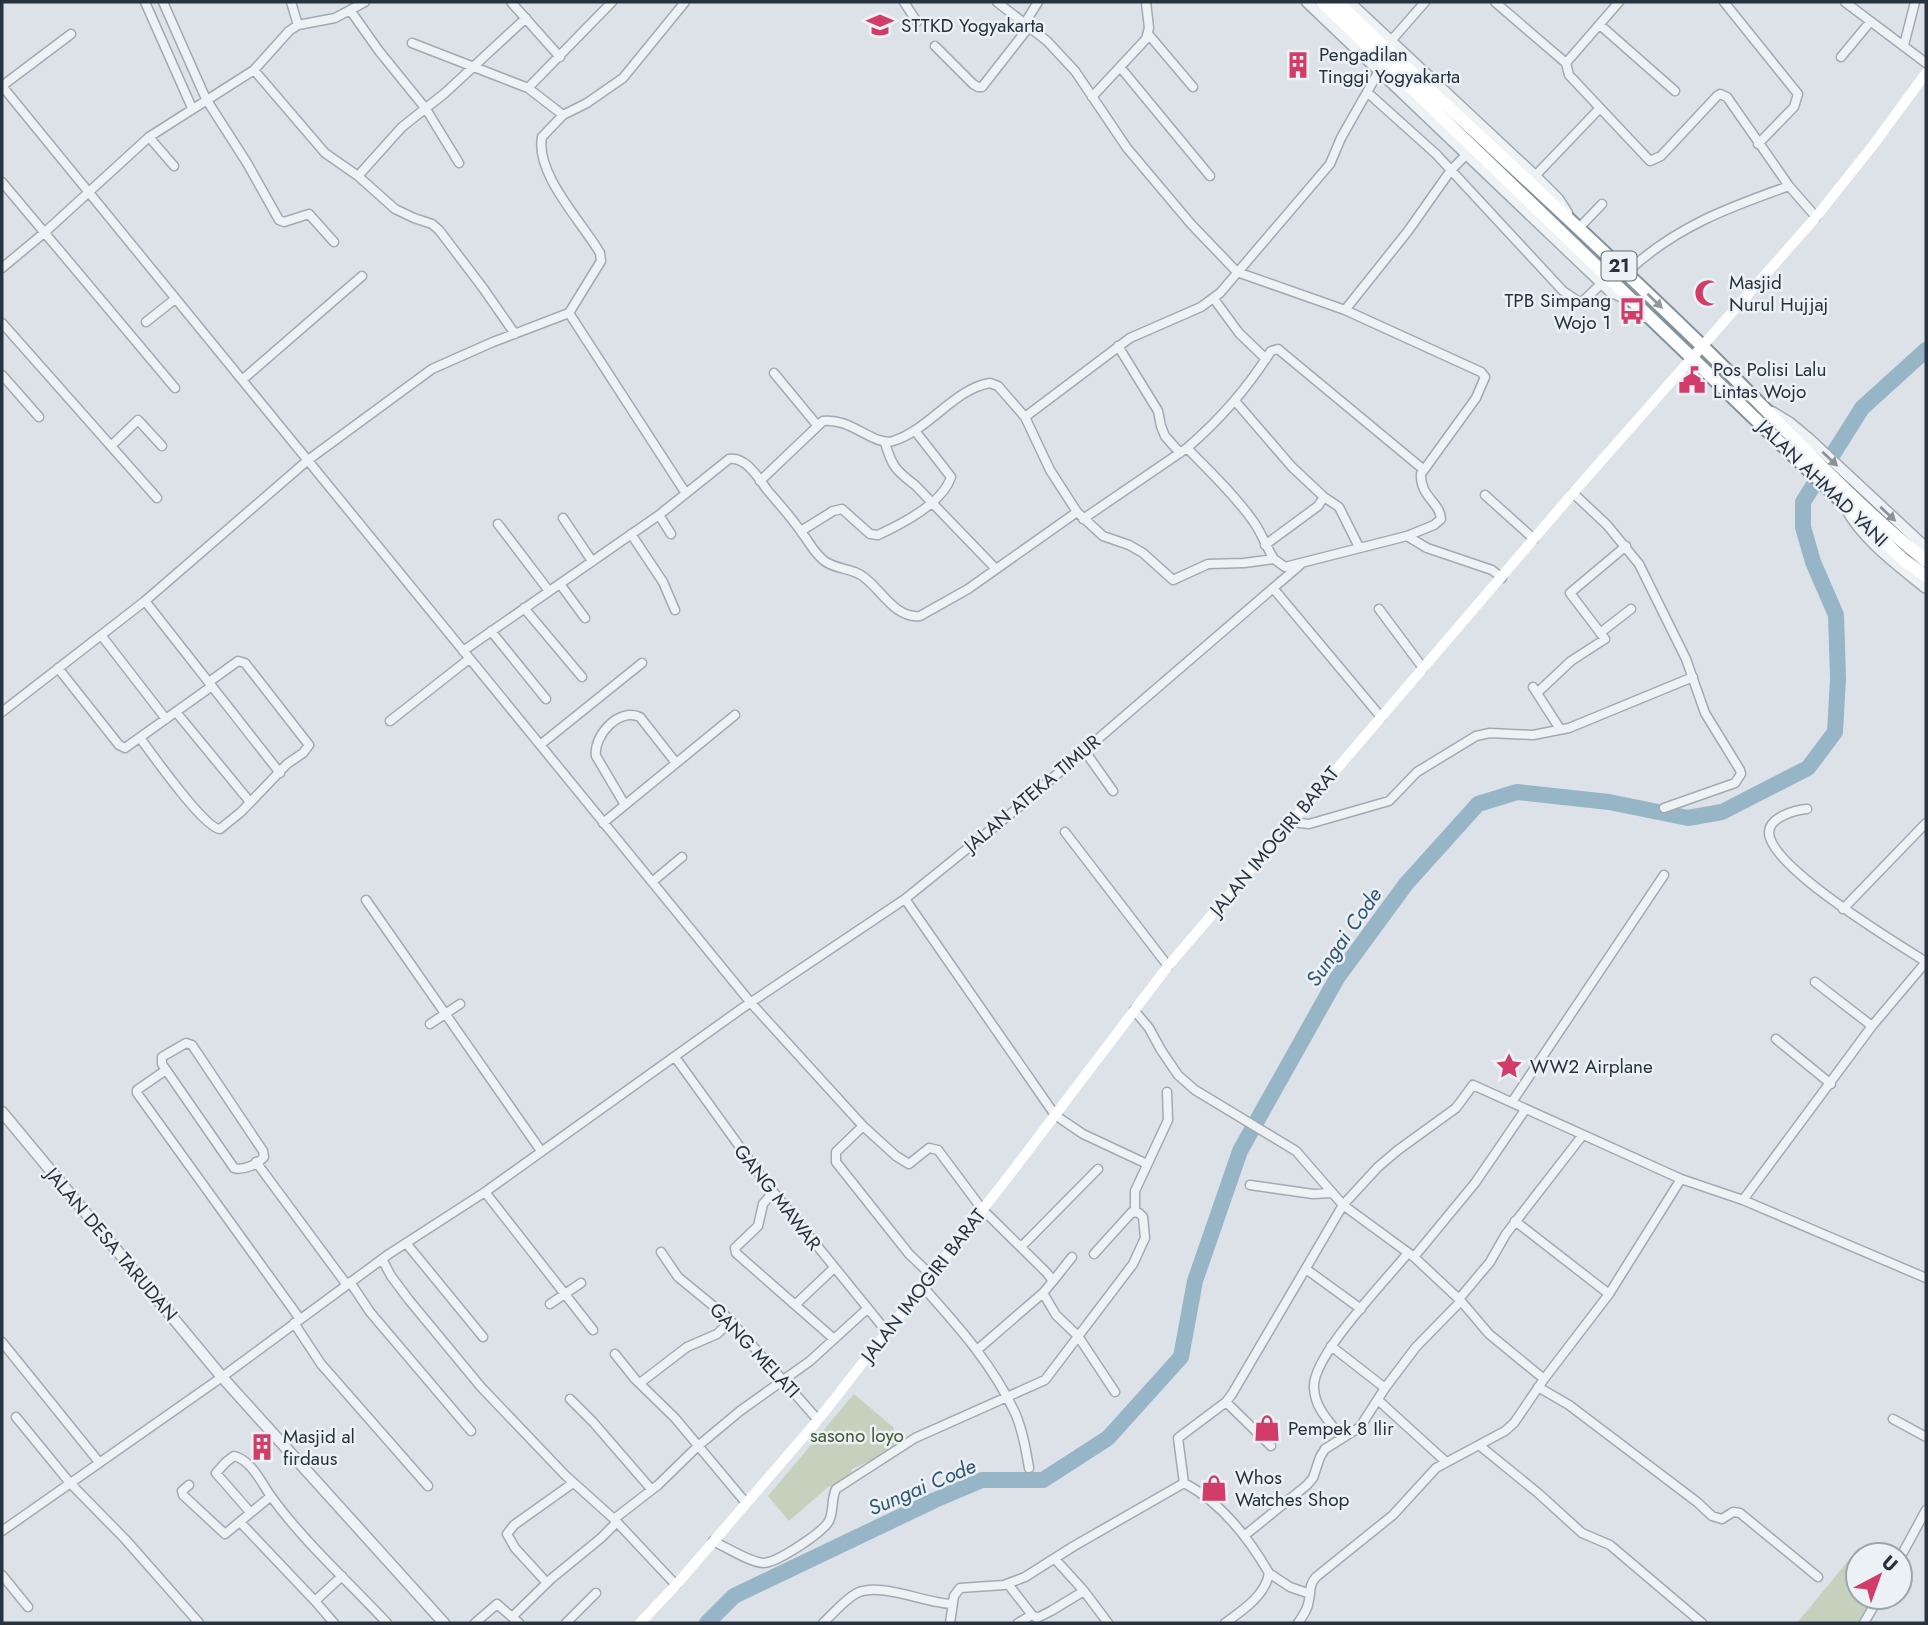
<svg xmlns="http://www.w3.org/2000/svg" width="1928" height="1625" font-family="Jost,sans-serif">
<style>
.green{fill:#c5d1bd}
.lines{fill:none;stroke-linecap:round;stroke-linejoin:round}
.river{stroke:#96b6c8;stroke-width:16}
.minor-casing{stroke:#a2aab1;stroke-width:11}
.tertiary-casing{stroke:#a2aab1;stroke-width:13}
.trunk-casing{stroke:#84929e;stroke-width:16}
.minor{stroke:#eff2f5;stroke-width:8}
.tertiary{stroke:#eff2f5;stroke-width:10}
.secondary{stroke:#fff;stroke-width:10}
.trunk{stroke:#fff;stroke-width:12}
.oneway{fill:#92989e}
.oneway2{fill:#8a929a}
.labels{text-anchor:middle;stroke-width:5;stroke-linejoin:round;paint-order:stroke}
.shield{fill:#ecf1f5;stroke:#616b75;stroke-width:2}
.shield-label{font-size:18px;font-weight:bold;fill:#26323e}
.poi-label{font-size:19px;fill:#26323e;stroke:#ecf1f5;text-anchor:start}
.street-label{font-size:19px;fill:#26323e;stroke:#ecf1f5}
.park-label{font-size:19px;fill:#405a33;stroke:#ecf1f5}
.water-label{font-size:21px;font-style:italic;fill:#2f5772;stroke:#ecf1f5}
</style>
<rect width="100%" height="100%" fill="#dce2e7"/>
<!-- green -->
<path class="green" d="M854,1394L894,1428V1447L888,1453L852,1469L850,1480L828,1487L789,1521L768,1496Z
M1852,1556L1858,1561V1597H1879L1864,1623H1797Z"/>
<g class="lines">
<!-- river -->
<path class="river" d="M707,1623L734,1596L935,1500L982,1480H1043L1108,1438L1181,1357L1195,1281L1240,1151L1337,978L1406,884L1478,804L1517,792L1609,802L1688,818L1722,812L1808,768L1835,732L1838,679L1836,615L1813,562L1803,527V502L1862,408L1926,350"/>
<defs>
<path id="minor" d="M145,2L192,108
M163,2L206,99L247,163L279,220L284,222L309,214L334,242
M291,2L298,25
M511,2L560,57
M904,2L917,22
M997,2L1047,41L1075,71L1127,148L1191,224L1237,272L1345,310L1408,231L1451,170L1467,154
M1495,2L1566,63
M1724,2L1798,94L1794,107L1758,144
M1845,2L1926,63
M350,10L379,51L426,109L459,163
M1025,23L1038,2
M1600,25L1675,91
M1149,35L1193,87
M1390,42L1425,2
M412,43L528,88L563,115
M1904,45L1915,2
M935,46L973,84L978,87H982L1029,27
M1841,57L1870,22
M1566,63L1569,75L1650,161L1661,156L1717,96L1720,94L1727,97L1789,186L1816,217
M1566,63L1619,2
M1120,67L1210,176
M254,70L325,153L358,176L395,209L414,218L432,224L439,230L483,288L515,334
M2,86L751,1003L863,1126L836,1152V1162L909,1254L932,1276
M2,86L71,34
M528,88L612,2
M1367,92L1436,154L1563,291L1581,303L1602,283
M1092,97L1146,39L1149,28L1146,2
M149,137L174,166
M358,176L402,127L445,93L526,18
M1535,176L1600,108
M2,182L175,388
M1579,228L1602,204
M2,268L44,233L149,137L254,70L289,31L298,25L335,18L365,2
M1626,273C1675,227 1727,208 1789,186
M1214,299L1239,333L1266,359
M1345,310L1481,372L1485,377L1476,398L1421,474C1420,497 1440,502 1441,519L1434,525L1407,536
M569,313L685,492
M146,322L175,299
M2,323L157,498
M1118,346L1158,411L1161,426L1165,436L1180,453
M774,373L817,425
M2,375L39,417
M242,380L362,276
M1236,402L1292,467L1324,497L1318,506L1265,545
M885,443C892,466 895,470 915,485L996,569
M111,446L138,420L162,446
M760,481L823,421C850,417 875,447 893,441C929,430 954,389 990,383L998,386L1025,417
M1573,493L1607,525L1639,564L1686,659L1705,713L1740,770L1741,774L1735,783L1664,808
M1485,495L1534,539
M1324,497L1339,507L1359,547
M1077,512L1050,470L1025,417L1130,338L1201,307L1220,293L1330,164L1341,138L1379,71
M659,515L671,534
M563,518L592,561
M1083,519L1187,448
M498,524L549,591
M801,531L833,511L842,509L870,534L878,535C902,524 943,503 951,477L916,432
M631,534L663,582L675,610
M1274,559C1266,547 1262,533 1253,521C1235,495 1209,471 1187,448C1221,419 1247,389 1271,351L1278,349L1424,470
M560,584L585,618
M1273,588L1381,717
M145,601L280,773
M524,608L582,677
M1379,609L1423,668
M491,631L546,699
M1600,633L1631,609
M101,635L166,719
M463,651L659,515L729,459C746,456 759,479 768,491C780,505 792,518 802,533C810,543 815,555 826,562C838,570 854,568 865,578C882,591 896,619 920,616L968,589L1077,512L1103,536L1129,545L1143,553L1173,580L1208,564L1244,563L1274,559L1285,567L1407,536L1427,548L1492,570L1502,578
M58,668L119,745L125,748L212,686
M1533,687L1560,729
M1537,693L1571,661L1605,639L1570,593L1626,546
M2,712L145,601L308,460L432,369L493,342L569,313L601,261L600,253C582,222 535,174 542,137L563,115L587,103L623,78L685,2
M176,712L250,802
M390,721L469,659
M140,738C152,754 204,828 220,829L241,812L287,764L303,753L309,745L245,663L238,661L209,682
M540,745L642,663
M1084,750L1113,791
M625,805L596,756C593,736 619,707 640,717L676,763
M1807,809C1795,810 1769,817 1769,833C1771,868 1897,943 1926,962
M1291,822L1309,824L1389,801L1417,772L1476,736L1490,733L1533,735L1569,728L1693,677
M603,823L735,715
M1065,832L1168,966
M652,882L682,857
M905,899L1055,1115L1083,1134L1147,1164
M366,900L541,1151
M1843,909L1926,823
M1815,982L1872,1026
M1134,1010L1149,1028L1161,1050L1178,1075L1195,1090L1296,1151L1343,1205L1414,1257L1461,1301L1489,1334L1544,1379
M430,1024L460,1004
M1776,1039L1831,1084
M186,1043L192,1045L263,1151L264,1157C258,1164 243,1171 234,1168L162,1064V1057Z
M675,1057L763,1179L887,1332
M166,1070L137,1090V1093L300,1319
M1512,1102L1664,875
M863,1126L896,1156L909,1164L929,1148L938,1150L982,1209L1047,1273L1053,1281L1043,1293L1056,1315L1078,1336L1115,1392
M256,1162L347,1285
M1250,1185L1313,1194L1332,1193
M485,1192L593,1330
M773,1192L763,1204L758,1226L735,1248L736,1253L834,1339
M1743,1200L1872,1026L1926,962
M1135,1211V1191L1168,1120L1167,1092
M1515,1221L1609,1294
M406,1243L483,1337
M1022,1246L1098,1169
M661,1252L678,1277L728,1318L818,1420
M1414,1257L1475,1183L1525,1110
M382,1259L391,1276L409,1300L481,1387L565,1475L614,1519L676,1585
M1306,1269L1361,1309
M1053,1281L1072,1257
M350,1282L370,1312L471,1431
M923,1287C958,1326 994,1366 1016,1415C1023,1432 1026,1450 1029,1468
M1459,1299L1490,1262L1506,1234L1582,1136
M550,1304L581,1283
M796,1304L834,1268
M294,1323L321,1364L428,1486
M2,1342L99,1462
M1331,1346L1385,1388
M977,1350L1043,1293
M615,1354L635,1379L675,1418L746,1503
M640,1383L687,1347L717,1334L731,1321
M1538,1387L1569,1405L1697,1502L1712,1516L1722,1519L1733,1512L1740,1513L1818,1577
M570,1399L593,1422L651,1489
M1378,1400L1445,1461
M1226,1402L1271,1446
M16,1417L70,1483L125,1539L199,1623
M1893,1419L1926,1437
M1342,1438C1330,1422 1315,1409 1314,1388C1311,1357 1387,1279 1408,1253
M1479,1445L1538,1493L1582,1533L1610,1545L1702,1623
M1184,1483L1178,1438L1226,1402L1232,1394L1343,1205L1378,1167L1398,1150L1456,1108L1473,1085L1681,1179L1743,1200L1926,1278
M1184,1483C1221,1502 1248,1537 1269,1573C1266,1595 1242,1611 1225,1623
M189,1485L182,1491L183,1495L225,1534L271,1496
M250,1512L216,1473L226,1462L234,1456C251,1460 261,1482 270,1495C303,1541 348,1581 387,1623
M614,1519L658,1485L698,1446L740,1411L810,1361L867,1309
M240,1522L315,1601L342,1576
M2,1531L222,1377L389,1254L485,1192L741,1009L905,899L1020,806L1300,565
M1244,1536L1307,1485L1313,1478L1320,1457L1325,1449L1360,1427L1385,1388L1416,1347L1461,1301
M713,1541C726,1547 751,1563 764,1563C778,1562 822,1533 829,1521C834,1511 831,1499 836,1489L915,1438L1045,1380L1133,1264L1145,1238L1143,1217L1139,1213L1132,1212L1094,1254
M1900,1558L1926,1510
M1055,1559L1084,1591L1108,1623
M1269,1573L1290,1587L1310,1594
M2,1575L28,1607
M547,1583L515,1548L507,1534L514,1525L573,1483
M1008,1584L1032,1615L1037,1618L1051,1611L1084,1591
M315,1601L334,1623
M513,1616L551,1579L601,1538L617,1522
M475,1623L497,1604L519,1623
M566,1623L596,1593
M823,1623C833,1614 844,1600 857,1593C881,1582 925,1603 951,1604
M950,1623L954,1596L960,1588L1004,1585L1025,1577L1074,1546L1184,1483
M1018,1623L1032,1615
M1298,1623C1303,1616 1308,1609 1309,1600C1311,1590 1309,1585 1316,1577L1393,1515L1436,1468L1505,1431L1514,1423L1544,1379L1609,1294L1681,1179
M1864,1623L1879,1597"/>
<path id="tertiary" d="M1307,2L1611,292L1630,300
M1349,2L1535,176L1558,199L1567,213
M1772,412L1790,423L1808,438L1926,548
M1846,508C1863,540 1898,565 1926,588
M2,1112L222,1377L444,1623"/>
<path id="trunk" d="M1322,2L1795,457L1905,561L1926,576
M1337,2C1457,117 1581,228 1700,344C1775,417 1845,496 1926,561"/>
</defs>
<!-- minor casing -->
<use href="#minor" class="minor-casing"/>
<!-- tertiary casing -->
<use href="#tertiary" class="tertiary-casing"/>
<!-- trunk casing -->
<use href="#trunk" class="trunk-casing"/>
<!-- minor -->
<use href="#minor" class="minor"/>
<!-- tertiary -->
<use href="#tertiary" class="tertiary"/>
<!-- secondary -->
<path class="secondary" d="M640,1623L676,1585L818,1420L1008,1177L1168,966L1573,493L1816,217L1874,144L1926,73"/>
<!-- trunk -->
<use href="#trunk" class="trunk"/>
</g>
<!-- one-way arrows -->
<defs><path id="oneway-solid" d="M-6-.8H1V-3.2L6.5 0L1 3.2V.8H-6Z" transform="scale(1.75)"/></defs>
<use class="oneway" href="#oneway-solid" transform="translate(1655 301) rotate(44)"/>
<g class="oneway2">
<use href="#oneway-solid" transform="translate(1830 459) rotate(43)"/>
<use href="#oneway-solid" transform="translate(1888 514) rotate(43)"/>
</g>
<!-- icons -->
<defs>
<symbol id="university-bare" viewBox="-9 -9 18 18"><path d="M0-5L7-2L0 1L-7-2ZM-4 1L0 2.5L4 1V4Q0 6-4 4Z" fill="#d13d68" stroke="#ecf1f5" stroke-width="2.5" paint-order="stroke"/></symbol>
<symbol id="building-bare" viewBox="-9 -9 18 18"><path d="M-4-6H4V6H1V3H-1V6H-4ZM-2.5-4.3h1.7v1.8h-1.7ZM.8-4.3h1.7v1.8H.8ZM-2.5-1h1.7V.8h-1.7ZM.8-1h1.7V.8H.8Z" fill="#d13d68" stroke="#ecf1f5" stroke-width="2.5" paint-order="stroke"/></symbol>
<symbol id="mosque-bare" viewBox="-9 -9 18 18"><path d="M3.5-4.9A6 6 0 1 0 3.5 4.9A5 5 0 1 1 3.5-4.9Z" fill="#d13d68" stroke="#ecf1f5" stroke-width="2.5" paint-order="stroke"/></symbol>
<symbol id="bus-bare" viewBox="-9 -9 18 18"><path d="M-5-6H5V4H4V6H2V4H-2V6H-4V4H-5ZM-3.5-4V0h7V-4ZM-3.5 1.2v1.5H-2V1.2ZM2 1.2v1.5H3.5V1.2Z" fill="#d13d68" stroke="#ecf1f5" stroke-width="2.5" paint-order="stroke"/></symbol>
<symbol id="civic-bare" viewBox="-9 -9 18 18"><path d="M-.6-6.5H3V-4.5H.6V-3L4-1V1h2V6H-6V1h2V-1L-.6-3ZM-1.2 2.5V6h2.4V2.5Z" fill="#d13d68" stroke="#ecf1f5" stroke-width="2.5" paint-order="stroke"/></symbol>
<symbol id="sight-bare" viewBox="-9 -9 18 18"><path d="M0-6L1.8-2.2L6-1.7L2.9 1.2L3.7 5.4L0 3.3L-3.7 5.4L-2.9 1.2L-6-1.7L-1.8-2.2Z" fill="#d13d68" stroke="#ecf1f5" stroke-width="2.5" paint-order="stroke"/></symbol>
<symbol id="shop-bare" viewBox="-9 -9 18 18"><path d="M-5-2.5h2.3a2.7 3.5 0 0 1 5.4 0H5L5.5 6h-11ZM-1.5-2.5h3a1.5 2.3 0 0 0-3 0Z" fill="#d13d68" stroke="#ecf1f5" stroke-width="2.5" paint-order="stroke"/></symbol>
</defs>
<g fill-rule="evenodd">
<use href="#university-bare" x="861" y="6" width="38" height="38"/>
<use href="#building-bare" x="1279" y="46" width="38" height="38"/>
<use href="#mosque-bare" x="1689" y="274" width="38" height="38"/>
<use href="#bus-bare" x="1613" y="292" width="38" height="38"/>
<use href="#civic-bare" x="1673" y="361" width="38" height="38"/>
<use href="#sight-bare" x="1490" y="1047" width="38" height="38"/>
<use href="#shop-bare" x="1248" y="1409" width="38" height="38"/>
<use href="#building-bare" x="243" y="1428" width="38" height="38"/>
<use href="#shop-bare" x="1195" y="1469" width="38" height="38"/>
</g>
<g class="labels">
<!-- shield labels -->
<rect class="shield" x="1601.5" y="251.5" width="35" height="29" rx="5"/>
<g class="shield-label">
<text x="1619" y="272">21</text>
</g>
<!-- poi labels -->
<g class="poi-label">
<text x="901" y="32">STTKD Yogyakarta</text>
<text x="1319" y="61">Pengadilan<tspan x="1319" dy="22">Tinggi Yogyakarta</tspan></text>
<text x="1729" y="289">Masjid<tspan x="1729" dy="22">Nurul Hujjaj</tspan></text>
<text x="1611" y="307" text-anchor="end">TPB Simpang<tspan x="1611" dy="22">Wojo 1</tspan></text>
<text x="1713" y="376">Pos Polisi Lalu<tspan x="1713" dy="22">Lintas Wojo</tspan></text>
<text x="1530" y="1073">WW2 Airplane</text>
<text x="1288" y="1435">Pempek 8 Ilir</text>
<text x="283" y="1443">Masjid al<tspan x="283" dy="22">firdaus</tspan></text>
<text x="1235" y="1484">Whos<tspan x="1235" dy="22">Watches Shop</tspan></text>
</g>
<!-- street labels -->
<g class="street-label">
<text transform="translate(1823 483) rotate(44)" y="7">JALAN AHMAD YANI</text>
<text transform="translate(1032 793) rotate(-40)" y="7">JALAN ATEKA TIMUR</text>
<text transform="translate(1274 841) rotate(-50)" y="7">JALAN IMOGIRI BARAT</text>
<text transform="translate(778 1197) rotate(52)" y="7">GANG MAWAR</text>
<text transform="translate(112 1244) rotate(50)" y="7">JALAN DESA TARUDAN</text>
<text transform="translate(923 1285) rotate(-52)" y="7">JALAN IMOGIRI BARAT</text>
<text transform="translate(755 1350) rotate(47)" y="7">GANG MELATI</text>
</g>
<!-- park labels -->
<g class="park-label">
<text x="857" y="1442">sasono loyo</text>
</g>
<!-- water labels -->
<g class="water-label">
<text transform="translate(1344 937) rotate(-55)" y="7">Sungai Code</text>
<text transform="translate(922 1487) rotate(-23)" y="7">Sungai Code</text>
</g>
</g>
<!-- border -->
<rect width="1928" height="1625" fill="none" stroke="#26323e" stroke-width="7"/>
<!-- north arrow -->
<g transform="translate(1879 1576) rotate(41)"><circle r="33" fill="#ecf1f5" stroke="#9da5ac" stroke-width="2"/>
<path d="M0-5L12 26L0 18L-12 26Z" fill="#d13d68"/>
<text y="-10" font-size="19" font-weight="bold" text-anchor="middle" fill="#26323e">U</text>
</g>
</svg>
